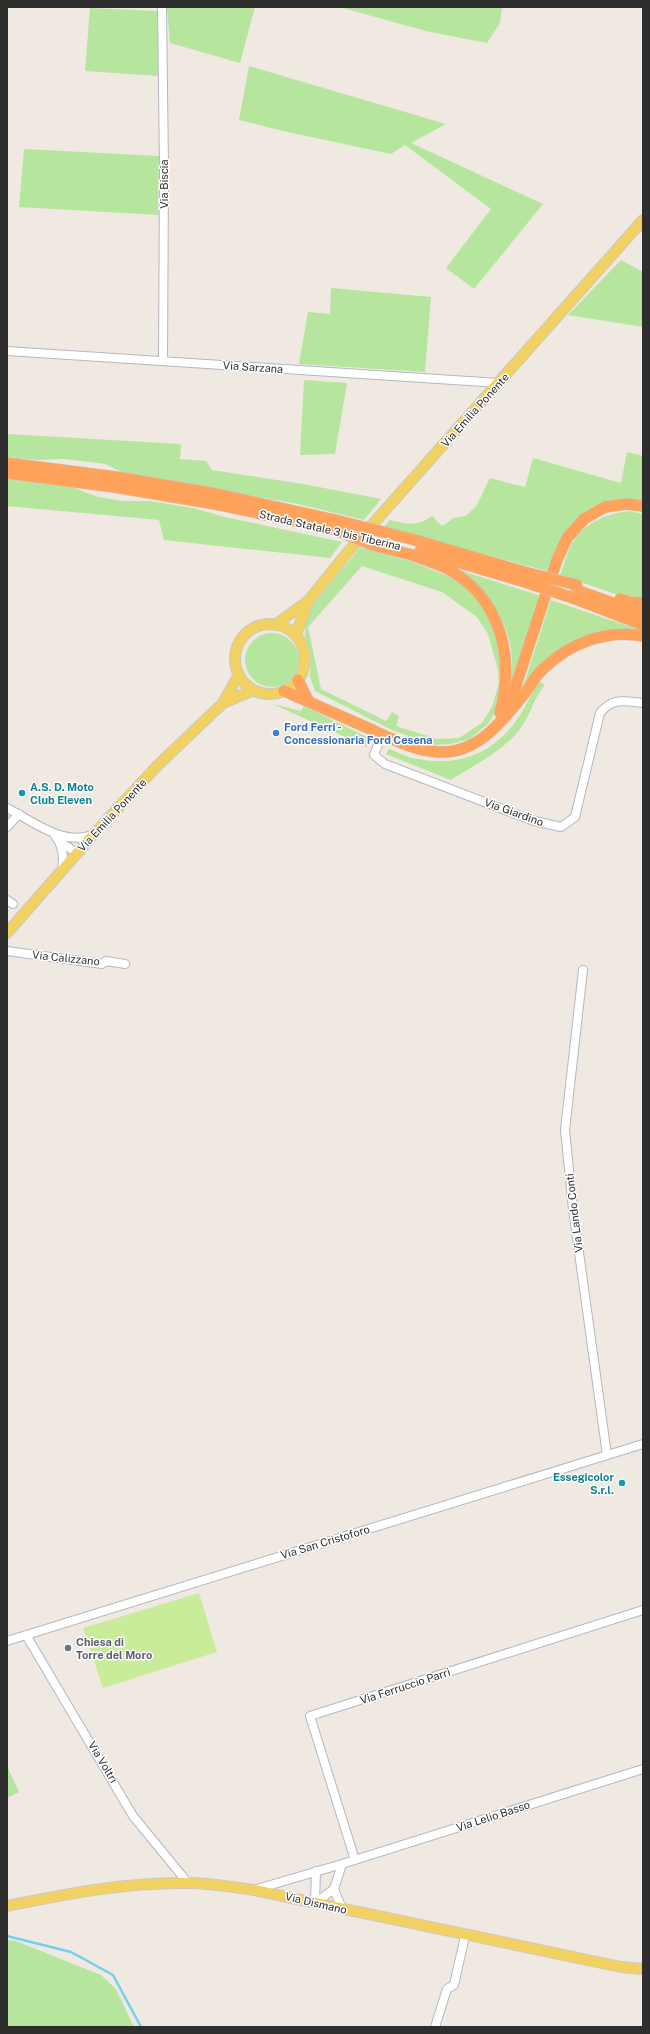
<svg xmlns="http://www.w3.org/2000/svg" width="650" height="2034" font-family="'Public Sans',sans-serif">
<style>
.green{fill:#b6e59e;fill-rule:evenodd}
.pitch{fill:#c9ec9a}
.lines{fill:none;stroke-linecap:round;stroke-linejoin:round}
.stream{stroke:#75cff0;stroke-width:2.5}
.minor-casing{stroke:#b4b7c1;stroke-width:10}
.major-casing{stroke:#c9c9c9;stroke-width:12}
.highway-casing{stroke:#c9c9c9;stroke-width:12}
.minor{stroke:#fff;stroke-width:8}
.major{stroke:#f2d163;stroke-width:10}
.highway{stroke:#ffa35c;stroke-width:11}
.highway-bridge-casing{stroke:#c9c9c9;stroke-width:12;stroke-linecap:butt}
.highway-bridge{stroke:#ffa35c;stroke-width:11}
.shop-dot{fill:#3f7fe0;stroke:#fff;stroke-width:1.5}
.culture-dot{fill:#0f9aa8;stroke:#fff;stroke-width:1.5}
.worship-dot{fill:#6b7280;stroke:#fff;stroke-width:1.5}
.labels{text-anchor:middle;stroke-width:3;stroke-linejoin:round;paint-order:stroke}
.street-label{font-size:11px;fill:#2e2e2e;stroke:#fff}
.shop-label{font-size:11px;font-weight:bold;fill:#366cbe;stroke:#fff;text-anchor:start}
.culture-label{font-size:11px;font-weight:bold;fill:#0d838f;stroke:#fff;text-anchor:start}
.worship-label{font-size:11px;font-weight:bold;fill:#5b616d;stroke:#fff;text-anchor:start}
</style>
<rect width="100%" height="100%" fill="#efe9e1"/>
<!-- green -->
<path class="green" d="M167,7H255L240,63L170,43Z
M339,7H502L500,23L487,43L426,31Z
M90,8L157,11L160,35L158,76L85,71Z
M249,66L446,124L411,143L543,204L474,289L446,268L491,209L405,145L391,154L283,131L239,120Z
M24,149L159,156L158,215L19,207Z
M621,260L643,272V327L568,315Z
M331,288L431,297L425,372L299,364L308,312L330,314Z
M304,380L347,383L335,454L300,455Z
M7,434L181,444L180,459L206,461L212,470L303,484L381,499L364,520L298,504L123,473L106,464L64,459L37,460L7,457Z
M627,452L643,456V501L636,499L605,503L566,532L555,550L547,571L384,527L390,520C406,524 417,527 432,516L442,526L454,518L466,516L477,505L490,478L525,487L533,458L621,483Z
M7,478L69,486L98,497L123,501H150L193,508L225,517L342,542L330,558L164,540L159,520L7,506Z
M628,511L643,514V599H630L560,575C564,565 567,552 572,543C584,523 606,514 628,511Z
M361,547L413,562L450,577L462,584L482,605L494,623L503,666L496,711L488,724L469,739L451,744L433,745L392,730L315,691L310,677L311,655L305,637V622L312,604ZM362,566L442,592L477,617L488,634L498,670L499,683L492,707L482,723L459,738L437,739L396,726L399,716L392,712L386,721L321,689L308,627Z
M456,569L541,596L507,700C509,690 512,679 512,669C513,623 490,595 456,569Z
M551,600L643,631L586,638L521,693Z
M245 660a27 27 0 1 1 54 0a27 27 0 1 1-54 0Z
M539,681L545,685C535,696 532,710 524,723C509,749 475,764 451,780L386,754L389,749C398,752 408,758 418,759C460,767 494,753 518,718C526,706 532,693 539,681Z
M273,704L301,711L304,706L371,739L367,747Z
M7,1766L19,1792L7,1798Z
M7,1940L16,1941L101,1975L116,1989L134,2027H7Z"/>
<!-- pitch -->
<path class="pitch" d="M199,1593L217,1652L103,1688L83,1628Z"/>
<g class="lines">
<!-- stream -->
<path class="stream" d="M7,1936L71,1952L113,1975L141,2027"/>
<defs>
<path id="minor" d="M162,7L164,170L163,361
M7,351L499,383
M382,734L374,755L385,764L534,821L561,827L575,817L600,713C613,697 625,701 643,703
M7,808C32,821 63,846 92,835
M7,827L19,814
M54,834C63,846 64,855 62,870
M59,841L77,853
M7,900L13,904
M7,951L102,964L106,961L125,964
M583,970L565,1130L573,1209L607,1455
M26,1635L133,1816L188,1883
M7,1641L643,1444
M355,1860L310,1716L643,1610
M254,1890L342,1864L643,1769
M315,1903L316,1871
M315,1903L334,1889
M342,1909L334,1889L342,1864
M435,2027L447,1989L454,1985L465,1936"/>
<path id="major" d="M235 659a35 35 0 1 1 70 0a35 35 0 1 1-70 0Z
M275,625L308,601L347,553L643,220
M296,635L308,601
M223,703L254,690
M7,933L93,835L158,765L223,703L239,674
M7,1906C67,1894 126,1882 188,1883C210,1883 232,1887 254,1890L621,1967L643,1969"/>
<path id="highway" d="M7,463L116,477L217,494L335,520
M7,473L114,487L215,504L333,529
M415,540L528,573
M420,551L525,582
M412,555C423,559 435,563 446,568C501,597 515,657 500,713
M576,590L643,614
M573,598L643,625
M620,599L629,602L643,603
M298,680L309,702
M284,691C312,703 340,716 368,728C390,738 414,751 439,752C478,754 503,720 525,693C531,685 536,675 543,669C570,643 606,629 643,636
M505,711L516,685L557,560L567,538L584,519L605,507L626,504L643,506"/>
</defs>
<!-- minor casing -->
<use href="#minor" class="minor-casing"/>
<!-- major casing -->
<use href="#major" class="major-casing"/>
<!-- highway casing -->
<use href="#highway" class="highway-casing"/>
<!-- minor -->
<use href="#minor" class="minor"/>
<!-- major -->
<use href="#major" class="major"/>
<!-- highway -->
<use href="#highway" class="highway"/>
<defs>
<path id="highway-bridge" d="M335,520L415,540
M333,529L373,545L412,555
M528,573L577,585
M525,582L573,598"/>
</defs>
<!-- highway-bridge casing -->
<use href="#highway-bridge" class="highway-bridge-casing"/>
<!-- highway-bridge -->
<use href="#highway-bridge" class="highway-bridge"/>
</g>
<!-- markers -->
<circle class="shop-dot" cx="276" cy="733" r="4"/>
<g class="culture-dot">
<circle cx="22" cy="793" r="4"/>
<circle cx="622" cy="1483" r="4"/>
</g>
<circle class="worship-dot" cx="68" cy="1648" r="4"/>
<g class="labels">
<!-- street labels -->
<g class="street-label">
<text transform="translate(164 184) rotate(-90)" y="4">Via Biscia</text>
<text transform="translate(253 367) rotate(4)" y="4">Via Sarzana</text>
<text transform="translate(475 410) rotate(-48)" y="4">Via Emilia Ponente</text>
<text transform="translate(330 530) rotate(13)" y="4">Strada Statale 3 bis Tiberina</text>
<text transform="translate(514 812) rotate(20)" y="4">Via Giardino</text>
<text transform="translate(112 815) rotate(-47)" y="4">Via Emilia Ponente</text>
<text transform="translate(66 958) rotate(6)" y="4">Via Calizzano</text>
<text transform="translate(574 1213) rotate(-97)" y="4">Via Lando Conti</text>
<text transform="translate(325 1542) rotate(-17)" y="4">Via San Cristoforo</text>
<text transform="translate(405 1686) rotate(-18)" y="4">Via Ferruccio Parri</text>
<text transform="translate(103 1762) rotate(59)" y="4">Via Voltri</text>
<text transform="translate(493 1816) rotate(-18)" y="4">Via Lelio Basso</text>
<text transform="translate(316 1903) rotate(13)" y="4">Via Dismano</text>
</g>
<!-- shop labels -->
<g class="shop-label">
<text x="284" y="731">Ford Ferri -<tspan x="284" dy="13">Concessionaria Ford Cesena</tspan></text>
</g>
<!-- culture labels -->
<g class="culture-label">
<text x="30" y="791">A.S. D. Moto<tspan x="30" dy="13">Club Eleven</tspan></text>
<text x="614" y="1481" text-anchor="end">Essegicolor<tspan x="614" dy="13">S.r.l.</tspan></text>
</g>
<!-- worship labels -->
<g class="worship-label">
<text x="76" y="1646">Chiesa di<tspan x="76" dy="13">Torre del Moro</tspan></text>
</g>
</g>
<!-- border -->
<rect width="650" height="2034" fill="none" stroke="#2e2e2e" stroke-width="16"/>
</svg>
